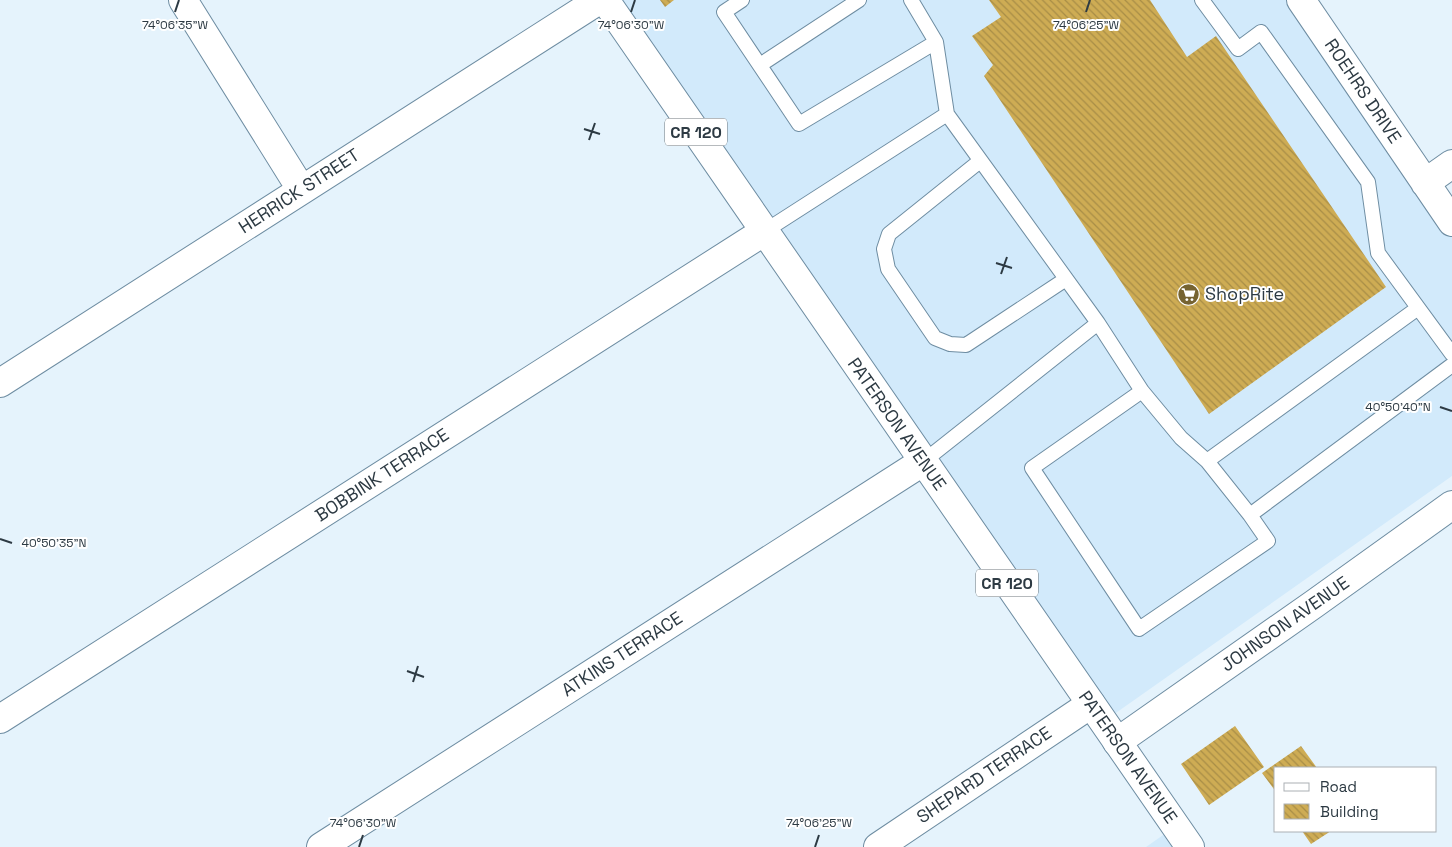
<svg xmlns="http://www.w3.org/2000/svg" width="1452" height="847" font-family="'Space Grotesk',sans-serif">
<style>
.built{fill:#d2eafb}
.building{fill:url(#building-back-hatch)}
.lines{fill:none;stroke-linecap:round;stroke-linejoin:round}
.lane-casing{stroke:#6e8da2;stroke-width:16}
.street-casing{stroke:#6e8da2;stroke-width:30}
.primary-casing{stroke:#6e8da2;stroke-width:30}
.lane{stroke:#fff;stroke-width:14}
.street{stroke:#fff;stroke-width:28}
.primary{stroke:#fff;stroke-width:28}
.ticks{fill:none;stroke:#2d3a43;stroke-width:2}
.labels{text-anchor:middle;stroke-width:4;stroke-linejoin:round;paint-order:stroke}
.shield{fill:#fff;stroke:#6c757b;stroke-width:1}
.shield-label{font-size:16px;font-weight:bold;fill:#2d3a43}
.street-label{font-size:18px;fill:#2d3a43;stroke:#fff}
.poi-label{font-size:18px;fill:#2d3a43;stroke:#fff;text-anchor:start}
.ticks-label{font-size:12px;text-anchor:middle;fill:#2d3a43;stroke:#fff;stroke-width:4;stroke-linejoin:round;paint-order:stroke}
</style>
<defs>
<pattern id="building-back-hatch" width="6" height="6" patternUnits="userSpaceOnUse" patternTransform="scale(1.25)"><rect width="6" height="6" fill="#ceac54"/><path d="M-1 5l2 2M0 0l6 6M5-1l2 2" fill="none" stroke="#a88d47"/></pattern>
</defs>
<rect width="100%" height="100%" fill="#e5f3fc"/>
<!-- built -->
<path class="built" d="M605,0H1301L1452,222V476L1103,722Z
M1176,826L1190,847H1146Z"/>
<!-- building -->
<path class="building" d="M660,0H674L665,7Z
M989,0H1150L1187,57L1216,36L1386,287L1209,414L984,76L993,65L972,36L1001,17Z
M1235,726L1264,767L1209,805L1181,764Z
M1301,746L1317,768H1276V792L1262,773Z
M1302,831H1331L1311,844Z"/>
<g class="lines">
<defs>
<path id="lane" d="M742,0L724,12L799,124L936,42L947,114L1098,323L1142,391L1032,468L1139,629L1268,541L1250,515L1452,365
M911,0L936,42
M1202,0L1238,49L1261,32L1368,182L1378,253L1452,354
M760,65L859,0
M980,161L889,234L884,249L888,269L935,338L950,344L966,345L1066,279
M765,231L947,114
M1142,391L1181,438L1207,461
M924,461L1098,323
M1250,515L1207,461L1418,308"/>
<path id="street" d="M183,0L301,189
M1301,0L1452,222
M1425,183L1452,164
M0,383L599,0
M0,719L765,231
M1117,742L1314,604L1452,505
M321,847L924,461
M878,847L1091,704"/>
<path id="primary" d="M605,0L1190,847"/>
</defs>
<!-- lane casing -->
<use href="#lane" class="lane-casing"/>
<!-- street casing -->
<use href="#street" class="street-casing"/>
<!-- primary casing -->
<use href="#primary" class="primary-casing"/>
<!-- lane -->
<use href="#lane" class="lane"/>
<!-- street -->
<use href="#street" class="street"/>
<!-- primary -->
<use href="#primary" class="primary"/>
</g>
<!-- ticks -->
<path class="ticks" d="M175,12L179,0M631,12L635,0M1086,12L1090,0M584,129L600,134M589,140L595,123M996,263L1012,268M1001,274L1007,257M1440,407L1452,411M0,539L12,543M407,671L424,677M413,682L418,666M359,847L363,835M815,847L819,835"/>
<!-- icons -->
<defs>
<symbol id="supermarket-disc" viewBox="-11 -11 22 22"><circle r="9.5" fill="#766331" stroke="#fff"/><path d="M-6-5.5h2.5l.6 2H6L4.5 2H-2.5L-4.4-4H-6ZM-1.5 3.2a1.3 1.3 0 1 0 .1 0ZM3 3.2a1.3 1.3 0 1 0 .1 0Z" fill="#fff"/></symbol>
</defs>
<g fill-rule="evenodd">
<use href="#supermarket-disc" x="1176" y="282" width="25" height="25"/>
</g>
<g class="labels">
<!-- shield labels -->
<g class="shield">
<rect x="665" y="118.5" width="62" height="27" rx="4"/>
<rect x="976" y="569.5" width="62" height="27" rx="4"/>
</g>
<g class="shield-label">
<text x="696" y="138">CR 120</text>
<text x="1007" y="589">CR 120</text>
</g>
<!-- street labels -->
<g class="street-label">
<text transform="translate(1363 91) rotate(56)" y="6">ROEHRS DRIVE</text>
<text transform="translate(299 191) rotate(-33)" y="6">HERRICK STREET</text>
<text transform="translate(897 424) rotate(55)" y="6">PATERSON AVENUE</text>
<text transform="translate(382 475) rotate(-33)" y="6">BOBBINK TERRACE</text>
<text transform="translate(1285 624) rotate(-35)" y="6">JOHNSON AVENUE</text>
<text transform="translate(622 654) rotate(-33)" y="6">ATKINS TERRACE</text>
<text transform="translate(1128 757) rotate(55)" y="6">PATERSON AVENUE</text>
<text transform="translate(984 775) rotate(-34)" y="6">SHEPARD TERRACE</text>
</g>
<!-- poi labels -->
<g class="poi-label">
<text x="1205" y="300">ShopRite</text>
</g>
</g>
<g class="ticks-label">
<text x="175" y="29">74°06'35"W</text>
<text x="631" y="29">74°06'30"W</text>
<text x="1086" y="29">74°06'25"W</text>
<text x="1398" y="411">40°50'40"N</text>
<text x="54" y="547">40°50'35"N</text>
<text x="363" y="827">74°06'30"W</text>
<text x="819" y="827">74°06'25"W</text>
</g>
<!-- legend -->
<rect x="1274" y="767" width="162" height="65" fill="#ffffff" stroke="#abb0b4"/>
<rect x="1284" y="783" width="25" height="8" fill="#ffffff" stroke="#abb0b4"/>
<text x="1320" y="792" font-size="15" fill="#2d3a43">Road</text>
<rect x="1284" y="804" width="25" height="15" fill="url(#building-back-hatch)" stroke="#abb0b4"/>
<text x="1320" y="817" font-size="15" fill="#2d3a43">Building</text>
</svg>
